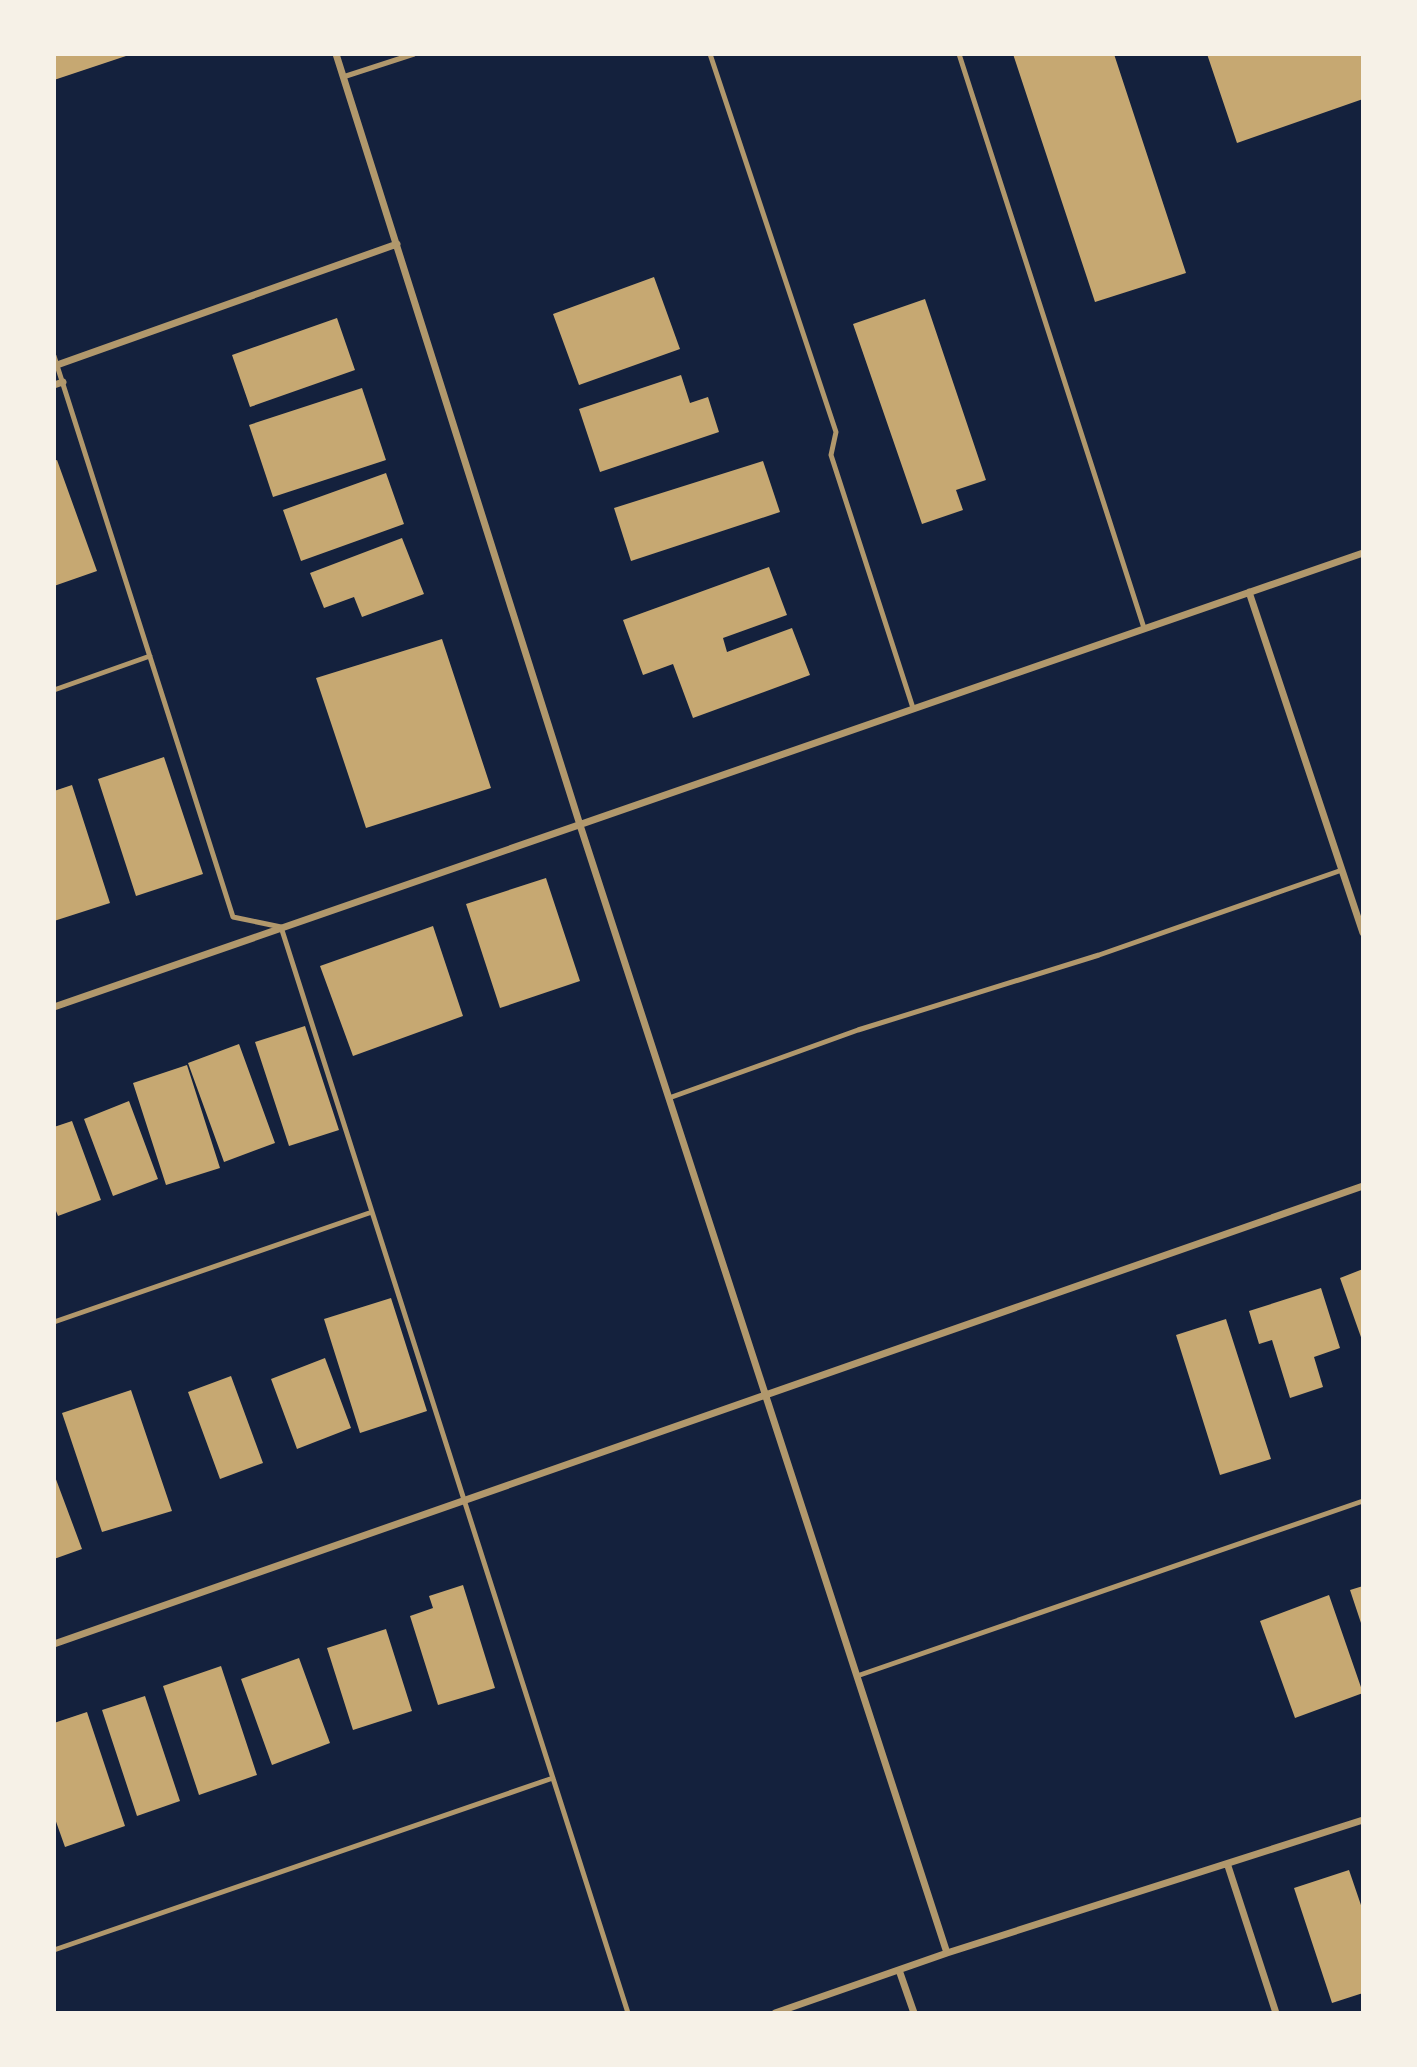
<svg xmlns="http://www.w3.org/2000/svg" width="1417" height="2067" font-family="Roboto,sans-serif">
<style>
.building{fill:#c6a872}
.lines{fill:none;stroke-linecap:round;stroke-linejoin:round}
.service{stroke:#b1986c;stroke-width:5}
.minor{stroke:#b1986c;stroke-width:7}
</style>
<rect width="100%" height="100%" fill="#14213d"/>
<!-- building -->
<path class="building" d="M54,54H129V55L54,80Z
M1013,54H1114L1186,273L1095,302Z
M1207,54H1363V99L1237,143Z
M654,277L680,349L579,385L553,314Z
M925,299L986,480L956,490L963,510L922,524L853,324Z
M337,318L355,370L250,407L232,355Z
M681,375L690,403L708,397L719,432L600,472L579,409Z
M362,388L386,460L273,497L249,425Z
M57,460L97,571L54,586V461Z
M763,461L780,512L631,561L614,508Z
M386,473L404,524L301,561L283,510Z
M402,538L424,594L362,617L354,597L324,608L310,573Z
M769,567L787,615L723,638L727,652L792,628L810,675L693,718L673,664L643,675L623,620Z
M442,639L491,788L366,828L316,678Z
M164,757L203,874L136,896L98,779Z
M72,785L110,903L54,921V791Z
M546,878L580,981L500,1008L466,904Z
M433,926L463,1016L353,1056L320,966Z
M305,1026L339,1130L289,1146L255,1042Z
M239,1044L275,1143L224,1162L188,1063Z
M187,1065L220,1168L166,1185L133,1083Z
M129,1101L158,1179L113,1196L84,1119Z
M72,1121L101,1200L58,1216L54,1206V1127Z
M1363,1269V1340H1362L1340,1278Z
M1321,1288L1340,1348L1314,1357L1323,1387L1290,1398L1272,1340L1259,1344L1249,1311Z
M391,1298L427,1411L360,1433L324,1319Z
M1226,1319L1271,1459L1220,1475L1176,1335Z
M325,1358L351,1428L297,1449L271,1379Z
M231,1376L263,1463L220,1479L188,1392Z
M131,1390L172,1511L102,1532L62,1413Z
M54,1474L82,1549L54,1559Z
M463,1585L495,1688L438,1705L410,1616L433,1608L429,1596Z
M1363,1586V1626H1362L1350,1590Z
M1329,1595L1363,1693L1295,1718L1260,1621Z
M386,1629L412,1711L353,1730L327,1648Z
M299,1658L330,1743L272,1765L241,1679Z
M221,1666L257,1775L199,1795L163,1686Z
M145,1696L180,1801L137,1816L102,1710Z
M87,1712L125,1826L65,1847L54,1816V1723Z
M1349,1870L1363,1911V1993L1332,2003L1294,1888Z"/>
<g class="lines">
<!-- service -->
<path class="service" d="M710,54L836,432L831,455L913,708
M959,54L1144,628
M343,77L414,54
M54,356L233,917L281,927L628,2013
M54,690L150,656
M669,1098L858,1030L1099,955L1342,870
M54,1322L372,1212
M857,1676L1363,1501
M54,1950L553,1778"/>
<!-- minor -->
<path class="minor" d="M336,54L580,825L947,1953
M57,365L397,244
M54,385L63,382
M1249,592L1363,933
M54,1007L1363,553
M54,1644L1363,1186
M1228,1866L1276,2013
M899,1970L914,2013
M775,2013L947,1953L1363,1820"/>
</g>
<!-- border -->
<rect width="1417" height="2067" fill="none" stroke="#f6f1e7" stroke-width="112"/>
</svg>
